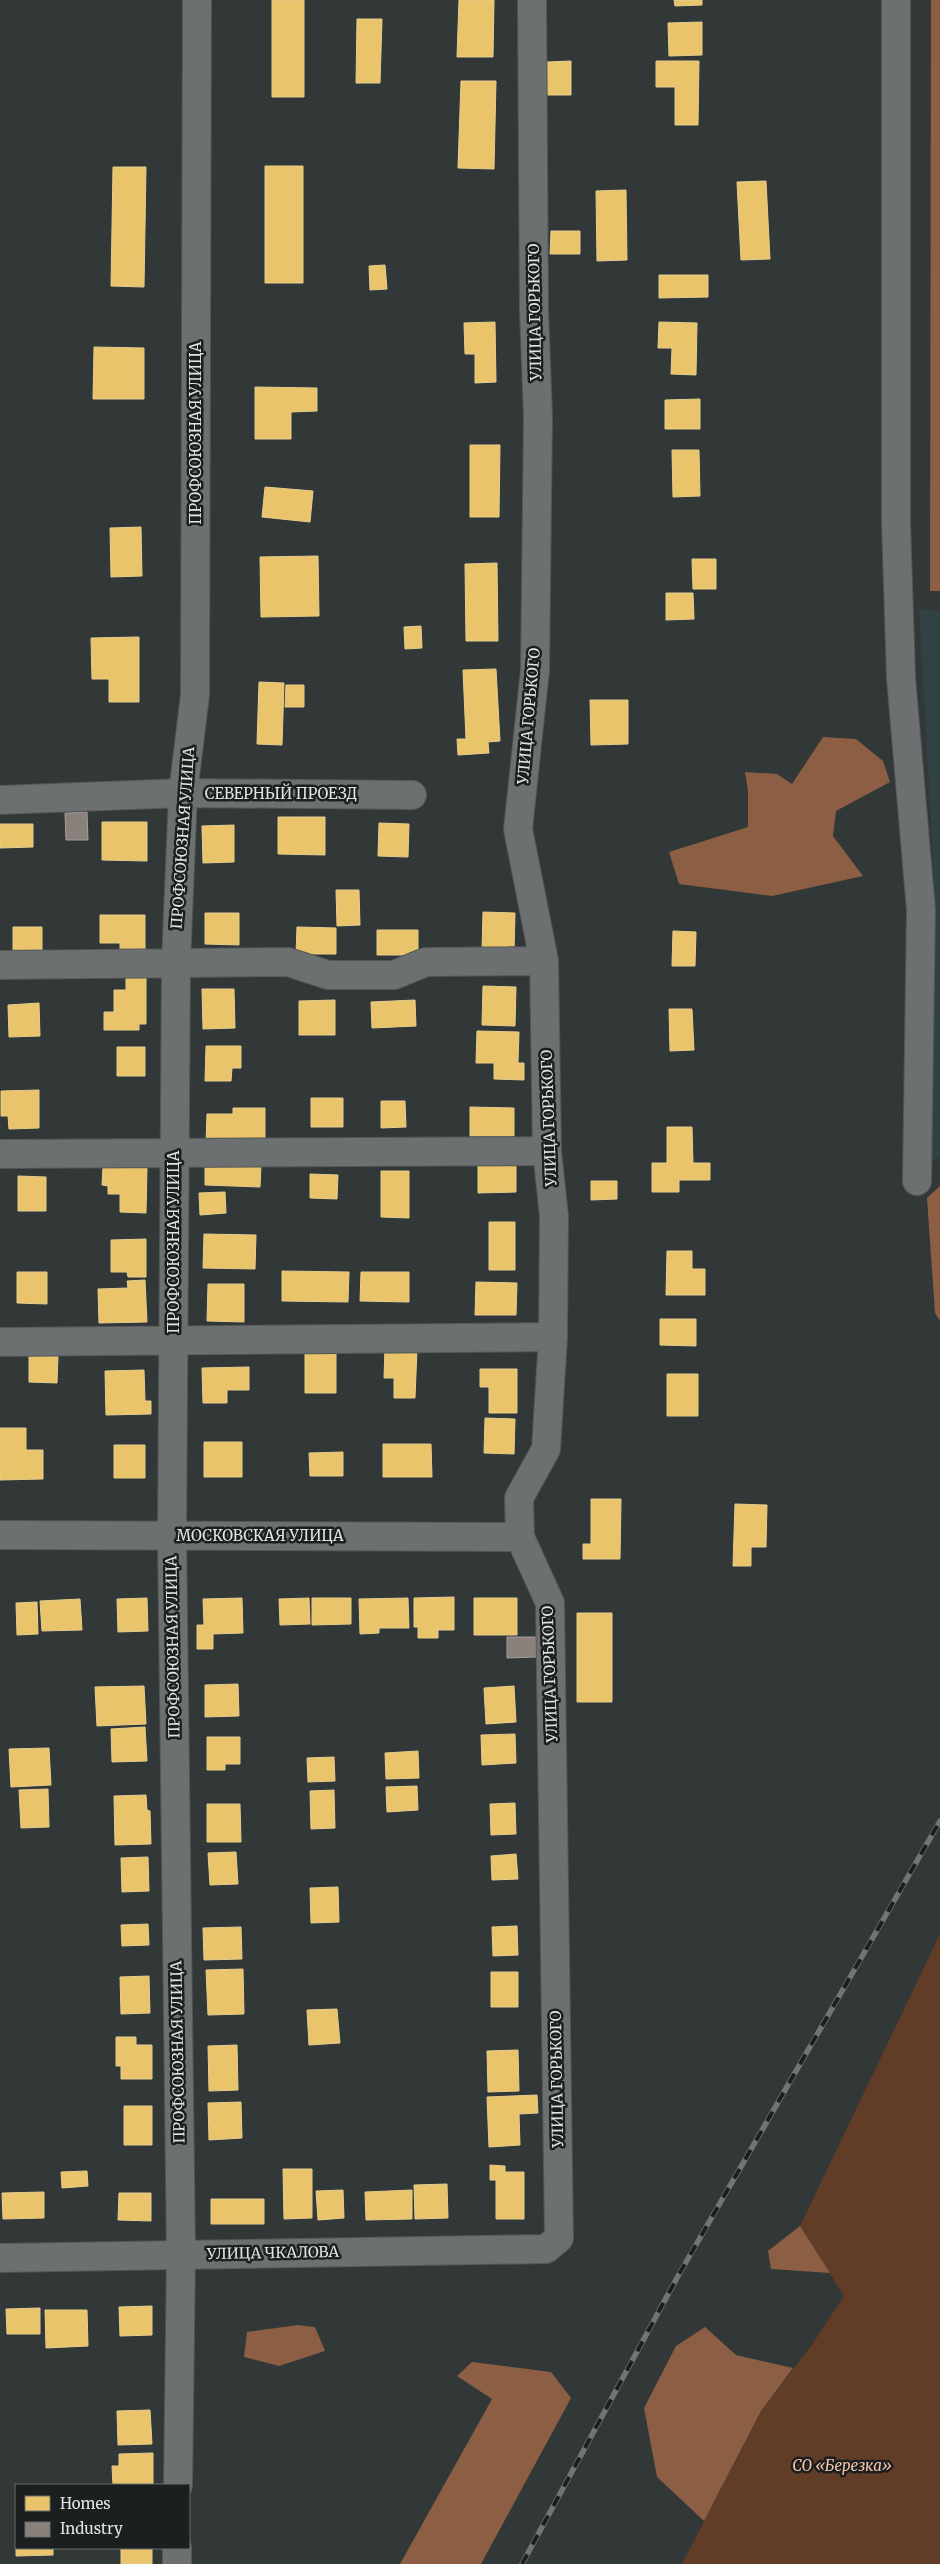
<svg xmlns="http://www.w3.org/2000/svg" width="940" height="2564" font-family="Merriweather,serif">
<style>
.built{fill:#324143}
.green{fill:#613c26}
.forest{fill:#8c5e43}
.homes{fill:#e9c46a;stroke:#e6ce8f}
.industry{fill:#8a817c;stroke:#a49f9c}
.lines{fill:none;stroke-linecap:round;stroke-linejoin:round}
.minor-casing{stroke:#525657;stroke-width:30}
.minor{stroke:#6c7070;stroke-width:28}
.rail-casing{stroke:#727576;stroke-width:5.5}
.rail{stroke:#1b1f1f;stroke-width:4;stroke-dasharray:11;stroke-linecap:butt}
.labels{text-anchor:middle;stroke-width:5;stroke-linejoin:round;paint-order:stroke}
.street-label{font-size:15px;fill:#dfe5e5;stroke:#1b1f1f}
.park-label{font-size:15px;font-style:italic;fill:#f7c5aa;stroke:#1b1f1f}
</style>
<rect width="100%" height="100%" fill="#323738"/>
<!-- built -->
<path class="built" d="M919,609L940,611V1154L930,1164L935,897Z"/>
<!-- green -->
<path class="green" d="M940,1934V2564H682L761,2411L811,2346L844,2296L800,2226Z"/>
<!-- forest -->
<path class="forest" d="M931,0H940V591H930Z
M823,737L856,739L883,761L890,782L836,811L833,836L863,876L772,896L679,884L669,852L748,827V791L745,772L777,774L792,784Z
M940,1186V1321L935,1313L927,1198Z
M800,2226L830,2273L771,2269L768,2251Z
M298,2325L315,2327L325,2351L279,2366L244,2357L247,2332Z
M705,2327L736,2355L793,2368L761,2411L704,2521L657,2477L644,2408L676,2346Z
M472,2362L551,2372L571,2398L481,2564H400L492,2399L457,2376Z"/>
<!-- homes -->
<path class="homes" d="M272,0H304V97H272Z
M459,0H494L493,57H457Z
M674,0H702V5L675,6Z
M357,19H382L380,83H356Z
M702,22V55L669,56L668,23Z
M571,61V95H546L547,62Z
M656,61H699L698,125H675V87H656Z
M461,81H496L494,169L458,168Z
M265,166H303V283H265Z
M113,167H146L144,287L111,286Z
M766,181L770,259L741,260L737,182Z
M626,190L627,260L597,261L596,191Z
M551,231H580V254H550Z
M385,265L387,289L370,290L369,266Z
M659,275H708V297L659,298Z
M495,322L496,382L475,383V354H465L464,323Z
M659,322L697,323L696,375L671,374L672,348H658Z
M94,347L144,348V399H93Z
M255,387L317,388V411L291,412V439H255Z
M700,399V429H665V400Z
M470,445H500L499,517H470Z
M672,450H699L700,496L673,497Z
M265,487L313,491L310,522L262,517Z
M141,527L142,576L111,577L110,528Z
M318,556L319,616L261,617L260,557Z
M692,559H716V589H693Z
M497,563L498,641H466L465,564Z
M666,593H693L694,619L666,620Z
M421,626L422,648L405,649L404,627Z
M139,637V702H109V679H92L91,638Z
M496,669L500,741L488,742L489,753L458,755L457,739H466L463,670Z
M259,682L284,683L282,745L257,744Z
M286,685H304V707H285Z
M590,700H628V744L591,745Z
M278,817H325V855L278,854Z
M102,822H147V861L102,860Z
M379,823L409,824L408,857L378,856Z
M0,824H33V847L0,848Z
M234,825V862L203,863L202,826Z
M336,890H359L360,925L337,926Z
M483,912L515,913L514,952L482,951Z
M205,913H239V945L205,944Z
M100,915H145V957L120,958V943H100Z
M13,927H42V959H13Z
M297,927L336,928V954H296Z
M377,930H418V955H377Z
M673,931L696,932L695,966H672Z
M126,972H146V1024H139V1030H104V1012H114V990H126Z
M483,986L516,987L515,1026L482,1025Z
M202,989H234L235,1028L203,1029Z
M335,1000V1035H299V1001Z
M415,1000L416,1026L372,1028L371,1002Z
M39,1003L40,1036L9,1037L8,1005Z
M669,1009H692L694,1050L670,1051Z
M477,1031L519,1032L518,1063H524V1080L494,1079V1063H476Z
M206,1046H241V1068H232L231,1081H205Z
M117,1047H145V1076H117Z
M39,1090V1128L9,1129L8,1116H1V1091Z
M311,1098H343V1127H311Z
M381,1101H405L406,1127L381,1128Z
M470,1107L514,1108V1136H470Z
M233,1108H265V1143H206L207,1114H233Z
M667,1127H692L693,1163H710V1180H679V1192H652V1163H667Z
M205,1163L261,1165L260,1187L205,1185Z
M516,1163V1192L478,1193V1164Z
M103,1167H147L146,1213L120,1212V1194H108V1186L102,1185Z
M381,1171H409V1218L381,1217Z
M310,1174L338,1175L337,1199L310,1198Z
M18,1176L46,1177V1211H18Z
M591,1181H617V1199L591,1200Z
M225,1192L226,1213L200,1215L199,1193Z
M489,1222H515V1270H489Z
M204,1234L256,1235L255,1269L203,1268Z
M146,1239V1277H128L127,1272H111V1240Z
M667,1251H692V1269H705V1295H666Z
M282,1271L349,1272L348,1302L282,1301Z
M17,1272H47V1304L17,1303Z
M361,1272H409V1302L360,1301Z
M145,1280L147,1322L99,1323L98,1289L128,1288L127,1281Z
M476,1282L517,1283L516,1315H475Z
M208,1284H244V1322L207,1321Z
M660,1319H696V1346L660,1345Z
M305,1348H336V1393H305Z
M385,1348L417,1349L415,1398H394V1378H384Z
M29,1356H58L57,1383L29,1382Z
M249,1367V1390H227V1403H203L202,1368Z
M480,1369H517V1413H489V1387H480Z
M144,1370L145,1401H151V1414L106,1415L105,1371Z
M667,1374H698V1416H667Z
M485,1418L515,1419L514,1454L484,1453Z
M0,1428H26V1450H43V1479L0,1480Z
M204,1442H242V1477H204Z
M383,1444H431L432,1477H383Z
M114,1445H145V1478H114Z
M343,1452V1476H310L309,1453Z
M591,1499H621L620,1559H583V1544H591Z
M735,1504L767,1505L766,1547H751V1566H733Z
M454,1597V1630H438V1638H418V1627H414V1598Z
M147,1598L148,1631L118,1632L117,1599Z
M242,1598L243,1633L213,1634V1649H197V1625H204L203,1599Z
M309,1598L310,1624L280,1625L279,1599Z
M312,1598H351V1624L312,1625Z
M408,1598L409,1628H379V1633L360,1634L359,1599Z
M474,1598H517V1635H474Z
M80,1599L82,1630L42,1631L40,1601Z
M37,1602L38,1634L17,1635L16,1603Z
M577,1613H612V1702H577Z
M238,1684L239,1716L205,1717V1685Z
M144,1686L146,1724L97,1726L95,1687Z
M514,1686L516,1722L486,1724L484,1688Z
M145,1727L147,1761L112,1762L111,1729Z
M515,1734L516,1763L482,1765L481,1735Z
M207,1737H240V1764H225V1770H207Z
M49,1748L51,1785L11,1787L9,1749Z
M418,1751L419,1778L386,1779L385,1753Z
M334,1757L335,1781L308,1782L307,1758Z
M417,1786L418,1810L387,1812L386,1787Z
M48,1789L49,1827L21,1828L19,1790Z
M334,1790L335,1828L311,1829L310,1791Z
M146,1795L147,1810L150,1811L151,1844L115,1845L114,1796Z
M515,1803L516,1834L491,1835L490,1804Z
M207,1804H240L241,1842H207Z
M236,1852L238,1884L210,1885L208,1853Z
M516,1854L518,1879L492,1880L491,1856Z
M148,1857L149,1891L122,1892L121,1858Z
M338,1887L339,1922L311,1923L310,1888Z
M148,1924L149,1945L122,1946L121,1925Z
M517,1926L518,1955L493,1956L492,1927Z
M241,1927L242,1959L204,1960L203,1928Z
M243,1969L244,2014L208,2015L206,1970Z
M491,1972H518V2007H491Z
M149,1976L150,2013L121,2014L120,1977Z
M337,2009L340,2043L309,2045L307,2010Z
M116,2037H136V2045H152V2079H121V2066H116Z
M237,2045L238,2090L209,2091L208,2046Z
M518,2050L519,2091L488,2092L487,2051Z
M537,2095L538,2113L519,2114L520,2145L489,2147L487,2097Z
M241,2102L242,2138L209,2140L208,2103Z
M124,2106H152V2145H124Z
M490,2165L505,2166V2172H524V2219H496V2180H490Z
M283,2169H312V2218L284,2219Z
M87,2171L88,2186L62,2188L61,2172Z
M447,2184L448,2218L415,2219L414,2185Z
M343,2190L344,2218L318,2220L316,2191Z
M412,2190V2219L366,2220L365,2192Z
M44,2192V2218L3,2219L2,2193Z
M119,2193H151V2221L118,2220Z
M211,2199H264V2224H211Z
M152,2306V2335L120,2336L119,2307Z
M40,2308V2334H7L6,2309Z
M45,2310H87L88,2346L46,2348Z
M150,2410L152,2444L118,2445L117,2411Z
M153,2453V2484L113,2485L112,2466H119V2454Z
M16,2520V2548H53V2555L16,2556Z
M121,2548H152V2564H121Z"/>
<!-- industry -->
<path class="industry" d="M87,812L88,840H66L65,813Z
M507,1637H536V1657L507,1658Z"/>
<g class="lines">
<defs>
<path id="minor" d="M896,0V522L901,678L921,910L917,1181
M0,800L183,793L412,795
M0,965L288,962L328,975H394L426,962L544,961
M0,1154L547,1151
M0,1342L553,1337
M0,1535L520,1537
M0,2258L546,2249L559,2238L550,1603L520,1537L519,1498L546,1449L553,1337L554,1216L547,1151L544,961L518,829L535,670L538,417L534,311L532,0
M178,2485L181,2255L172,1536L176,963L183,793L195,695L197,0
M177,2564V2548"/>
</defs>
<!-- minor casing -->
<use href="#minor" class="minor-casing"/>
<!-- minor -->
<use href="#minor" class="minor"/>
<defs>
<path id="rail" d="M522,2564L678,2276L940,1821"/>
</defs>
<!-- rail casing -->
<use href="#rail" class="rail-casing"/>
<!-- rail -->
<use href="#rail" class="rail"/>
</g>
<g class="labels">
<!-- street labels -->
<g class="street-label">
<text transform="translate(535 312) rotate(-91)" y="5">УЛИЦА ГОРЬКОГО</text>
<text transform="translate(196 433) rotate(-90)" y="5">ПРОФСОЮЗНАЯ УЛИЦА</text>
<text transform="translate(529 716) rotate(-85)" y="5">УЛИЦА ГОРЬКОГО</text>
<text x="281" y="799">СЕВЕРНЫЙ ПРОЕЗД</text>
<text transform="translate(183 838) rotate(-86)" y="5">ПРОФСОЮЗНАЯ УЛИЦА</text>
<text transform="translate(549 1118) rotate(-92)" y="5">УЛИЦА ГОРЬКОГО</text>
<text transform="translate(174 1242) rotate(-90)" y="5">ПРОФСОЮЗНАЯ УЛИЦА</text>
<text x="260" y="1541">МОСКОВСКАЯ УЛИЦА</text>
<text transform="translate(173 1647) rotate(-91)" y="5">ПРОФСОЮЗНАЯ УЛИЦА</text>
<text transform="translate(550 1674) rotate(-92)" y="5">УЛИЦА ГОРЬКОГО</text>
<text transform="translate(178 2052) rotate(-91)" y="5">ПРОФСОЮЗНАЯ УЛИЦА</text>
<text transform="translate(557 2079) rotate(-91)" y="5">УЛИЦА ГОРЬКОГО</text>
<text transform="translate(273 2253) rotate(-1)" y="5">УЛИЦА ЧКАЛОВА</text>
</g>
<!-- park labels -->
<g class="park-label">
<text x="842" y="2471">СО «Березка»</text>
</g>
</g>
<!-- legend -->
<rect x="15" y="2484" width="175" height="65" fill="#1b1f1f" stroke="#696e6e"/>
<rect x="25" y="2496" width="25" height="15" fill="#e9c46a" stroke="#696e6e"/>
<text x="60" y="2509" font-size="15" fill="#dfe5e5">Homes</text>
<rect x="25" y="2522" width="25" height="15" fill="#8a817c" stroke="#696e6e"/>
<text x="60" y="2534" font-size="15" fill="#dfe5e5">Industry</text>
</svg>
